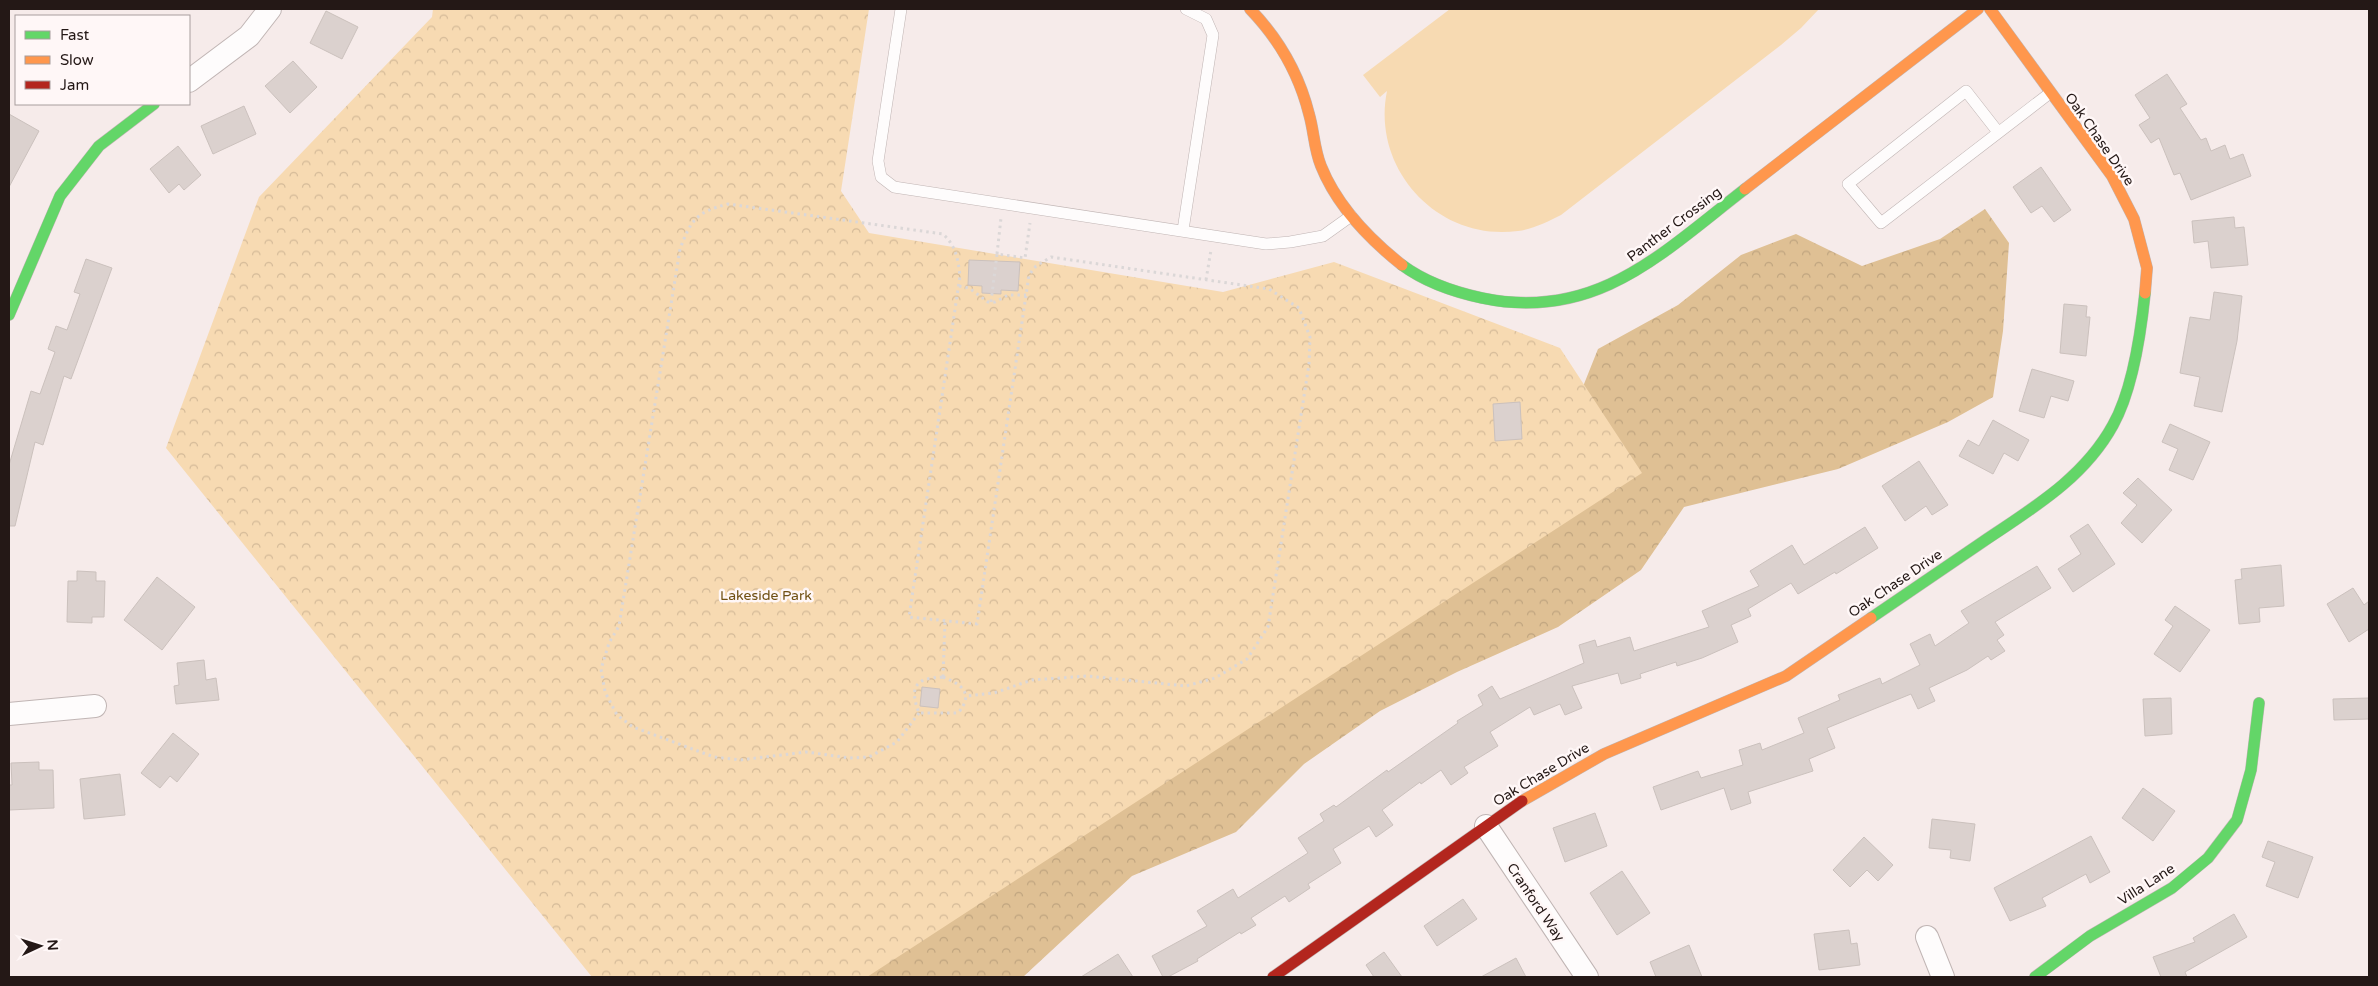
<svg xmlns="http://www.w3.org/2000/svg" width="2378" height="986" font-family="'Varela Round',sans-serif">
<style>
.grass{fill:#f7dab2}
.forest{fill:url(#forest-crowns)}
.park{fill:url(#park-crowns)}
.building{fill:#dbd1ce;stroke:#cbc1bd}
.lines{fill:none;stroke-linecap:round;stroke-linejoin:round}
.lane-casing{stroke:#c0b5b4;stroke-width:12}
.street-casing{stroke:#c0b5b4;stroke-width:24}
.fast-casing{stroke:#c0b5b4;stroke-width:12}
.slow-casing{stroke:#c0b5b4;stroke-width:12}
.jam-casing{stroke:#c0b5b4;stroke-width:12}
.path{stroke:#dbd7d7;stroke-width:3;stroke-dasharray:2.5 4;stroke-linecap:butt}
.lane{stroke:#fefcfc;stroke-width:11}
.street{stroke:#fefcfc;stroke-width:22}
.fast{stroke:#63d668;stroke-width:11}
.slow{stroke:#ff974d;stroke-width:11}
.jam{stroke:#b3261e;stroke-width:11}
.labels{text-anchor:middle;stroke-width:5;stroke-linejoin:round;paint-order:stroke}
.street-label{font-size:14px;fill:#241816;stroke:#fff7f7}
.park-label{font-size:14px;fill:#705013;stroke:#fff7f7}
</style>
<defs>
<pattern id="forest-crowns" width="20" height="18" patternUnits="userSpaceOnUse" patternTransform="scale(1.25)"><rect width="20" height="18" fill="#dfc094"/><path d="M2 6a3 3 0 1 1 6 0M12 15a3 3 0 1 1 6 0" fill="none" stroke="#bfa47f"/></pattern>
<pattern id="park-crowns" width="20" height="18" patternUnits="userSpaceOnUse" patternTransform="scale(1.25)"><rect width="20" height="18" fill="#f7dab2"/><path d="M2 6a3 3 0 1 1 6 0M12 15a3 3 0 1 1 6 0" fill="none" stroke="#d4ba98"/></pattern>
</defs>
<rect width="100%" height="100%" fill="#f6ebea"/>
<!-- grass -->
<path class="grass" d="M1450,9H1819L1801,28L1781,45L1561,215C1547,222 1533,229 1518,231C1438,242 1371,169 1387,91L1380,97L1363,75Z"/>
<!-- forest -->
<path class="forest" d="M1985,209L2009,243L2003,331L1993,397L1948,422L1838,469L1684,507L1641,570L1558,627L1457,672L1380,711L1304,764L1236,832L1132,876L1023,977H863L1564,434L1598,349L1678,305L1741,255L1796,234L1862,266L1940,239Z"/>
<!-- park -->
<path class="park" d="M433,9H869L841,191L869,233L1223,292L1334,262L1560,348L1642,473L867,977H592L166,448L259,197L432,17Z"/>
<!-- building -->
<path class="building" d="M326,11L358,27L342,59L310,43Z
M293,61L317,87L290,113L265,86Z
M2167,74L2187,104L2180,108L2201,140L2206,138L2211,151L2225,145L2230,159L2243,154L2251,176L2191,200L2180,173L2174,175L2159,138L2151,143L2139,125L2150,118L2135,95Z
M244,106L256,134L213,154L201,126Z
M9,114L39,131L9,187Z
M178,146L201,175L184,190L179,184L169,193L150,169Z
M2041,167L2071,210L2054,222L2042,206L2031,213L2013,187Z
M2234,217L2235,228L2244,227L2248,265L2211,268L2208,241L2194,243L2192,221Z
M86,259L112,268L71,379L64,376L43,445L35,442L15,526H9V465L31,391L40,394L55,352L48,349L56,326L67,330L80,294L74,292Z
M969,260L1020,262L1018,291L1001,290V294L982,293V286L968,285Z
M2214,292L2242,296L2237,341L2222,412L2194,406L2200,377L2180,373L2190,317L2210,320Z
M2064,304L2087,306L2086,317H2090L2086,356L2060,353Z
M2032,369L2074,381L2068,401L2051,396L2044,418L2019,411Z
M1520,402L1522,439L1495,441L1493,404Z
M1993,420L2029,440L2018,461L2004,453L1993,474L1959,456L1968,440L1979,446Z
M2170,424L2210,442L2193,480L2169,470L2178,449L2162,442Z
M1919,461L1948,505L1932,515L1926,506L1905,521L1882,486Z
M2138,478L2172,510L2142,543L2121,523L2137,505L2123,493Z
M2088,524L2115,564L2073,592L2058,569L2081,554L2070,536Z
M1865,527L1878,548L1836,574L1835,572L1798,594L1791,583L1748,609L1751,616L1731,625L1738,642L1702,658L1677,666L1676,662L1640,674L1641,678L1621,684L1618,673L1572,686L1582,708L1565,715L1560,704L1534,715L1530,707L1490,732L1498,746L1464,767L1468,773L1451,785L1441,770L1421,784L1420,782L1382,810L1393,825L1376,837L1369,826L1333,849L1341,863L1308,884L1310,888L1289,902L1285,896L1251,918L1256,925L1241,934L1240,932L1197,959L1198,961L1168,977H1163L1152,956L1207,926L1197,911L1233,889L1238,898L1308,853L1298,838L1324,821L1320,814L1334,805L1336,807L1387,770L1388,772L1458,723L1457,721L1483,705L1478,695L1492,686L1500,699L1584,663L1579,645L1595,640L1597,647L1630,637L1634,651L1709,627L1702,611L1759,586L1750,571L1792,545L1804,565Z
M2281,565L2284,606L2259,608L2260,622L2239,624L2235,580L2242,579L2241,569Z
M2037,566L2051,588L1995,622L2004,635L1997,640L2005,651L1991,660L1988,656L1967,670L1929,688L1935,701L1918,709L1911,694L1827,728L1835,748L1809,759L1813,771L1748,792L1751,803L1731,810L1724,788L1661,810L1653,787L1698,771L1701,778L1743,765L1739,750L1760,743L1762,750L1804,733L1798,718L1840,700L1838,695L1880,678L1882,684L1920,665L1910,644L1930,634L1935,646L1969,623L1961,611Z
M77,571L96,572V581H105L104,617H92V623L67,622L68,581H77Z
M157,577L195,607L162,650L124,620Z
M2353,588L2364,605L2369,601V629L2349,642L2327,604Z
M2175,606L2210,630L2180,672L2154,654L2173,626L2165,620Z
M204,660L206,680L216,678L219,700L176,704L174,686L179,685L177,663Z
M922,687L940,689L938,708L920,706Z
M2171,698L2172,734L2145,736L2143,699Z
M2369,698V719L2334,720L2333,699Z
M173,733L199,754L177,782L170,776L160,788L141,773Z
M39,762V770H53L54,808L9,810V785H12L11,763Z
M120,774L125,815L84,819L80,779Z
M2143,788L2175,811L2153,841L2122,818Z
M1595,813L1607,846L1565,862L1553,828Z
M1932,819L1975,824L1970,861L1950,858L1951,850L1929,848Z
M2091,836L2110,872L2090,883L2086,874L2042,898L2046,906L2010,921L1994,888Z
M1864,837L1893,865L1878,881L1867,870L1850,887L1833,870Z
M2268,841L2313,857L2298,898L2266,886L2275,862L2262,857Z
M1622,871L1650,913L1617,935L1590,893Z
M1463,899L1477,919L1437,946L1424,926Z
M2234,914L2247,937L2185,972L2187,977H2161L2153,957L2195,942L2193,938Z
M1849,930L1851,944L1857,943L1860,965L1819,970L1814,934Z
M1689,945L1702,977H1656L1650,962Z
M1384,952L1402,977H1374L1366,965Z
M1118,954L1133,977H1081Z
M1516,958L1526,977H1481Z"/>
<g class="lines">
<defs>
<path id="lane" d="M901,9L878,161L881,177L894,187L1266,244L1290,242L1323,236L1351,216
M1998,132L1966,91L1848,184L1881,223L2050,93
M1183,230L1213,35L1206,19L1186,9"/>
<path id="street" d="M189,81L249,36L270,9
M9,714L95,706
M1486,826L1587,977
M1927,937L1943,977"/>
<path id="fast" d="M1402,265C1425,282 1454,292 1482,298C1596,322 1662,253 1745,189
M9,315L60,196L99,146L154,104
M1871,618C1909,592 1947,566 1984,541C2033,508 2084,478 2113,425C2132,391 2141,332 2145,293
M2035,977L2090,936L2172,888L2208,858L2237,820L2251,770L2259,703"/>
<path id="slow" d="M1250,9C1279,39 1299,74 1309,114C1314,131 1314,149 1321,166C1337,206 1368,238 1402,265
M1990,9L2112,176L2134,219L2147,268L2145,293
M1745,189L1978,9
M1522,801L1604,754L1786,676L1871,618"/>
<path id="jam" d="M1273,977L1522,801"/>
</defs>
<!-- lane casing -->
<use href="#lane" class="lane-casing"/>
<!-- street casing -->
<use href="#street" class="street-casing"/>
<!-- fast casing -->
<use href="#fast" class="fast-casing"/>
<!-- slow casing -->
<use href="#slow" class="slow-casing"/>
<!-- jam casing -->
<use href="#jam" class="jam-casing"/>
<!-- path -->
<path class="path" d="M997,254L1001,218
M1206,280L1211,250
M959,286L969,288L988,302H995L1008,295H1026
M991,302L997,254L1025,258L1030,223
M943,677C961,684 975,693 958,713H919C909,687 915,678 943,677Z
M943,677L945,621
M919,713L897,742L869,757L850,758L806,752L740,760L714,757L633,727L617,715L605,692L601,669L609,643L619,626L680,249C691,220 696,212 728,204L943,234C956,246 958,259 960,276L909,617L977,624L1029,275L1036,266L1051,257L1269,289L1299,308L1310,337L1309,364L1268,627L1247,659L1215,678L1186,686L1087,676L1032,680L994,693L966,696"/>
<!-- lane -->
<use href="#lane" class="lane"/>
<!-- street -->
<use href="#street" class="street"/>
<!-- fast -->
<use href="#fast" class="fast"/>
<!-- slow -->
<use href="#slow" class="slow"/>
<!-- jam -->
<use href="#jam" class="jam"/>
</g>
<g class="labels">
<!-- street labels -->
<g class="street-label">
<text transform="translate(2100 139) rotate(55)" y="5">Oak Chase Drive</text>
<text transform="translate(1674 224) rotate(-37)" y="5">Panther Crossing</text>
<text transform="translate(1895 583) rotate(-34)" y="5">Oak Chase Drive</text>
<text transform="translate(1541 774) rotate(-31)" y="5">Oak Chase Drive</text>
<text transform="translate(2146 884) rotate(-33)" y="5">Villa Lane</text>
<text transform="translate(1536 902) rotate(56)" y="5">Cranford Way</text>
</g>
<!-- park labels -->
<g class="park-label">
<text x="766" y="600">Lakeside Park</text>
</g>
</g>
<!-- border -->
<rect width="2378" height="986" fill="none" stroke="#241816" stroke-width="20"/>
<!-- legend -->
<rect x="15" y="15" width="175" height="90" fill="#fff7f7" stroke="#a79e9d"/>
<rect x="25" y="31" width="25" height="8" fill="#63d668" stroke="#a79e9d"/>
<text x="60" y="40" font-size="15" fill="#241816">Fast</text>
<rect x="25" y="56" width="25" height="8" fill="#ff974d" stroke="#a79e9d"/>
<text x="60" y="65" font-size="15" fill="#241816">Slow</text>
<rect x="25" y="81" width="25" height="8" fill="#b3261e" stroke="#a79e9d"/>
<text x="60" y="90" font-size="15" fill="#241816">Jam</text>
<!-- north arrow -->
<g transform="translate(40 946) rotate(86)" stroke="#fff7f7" stroke-width="4" paint-order="stroke">
<path d="M0-4L9 19L0 12L-9 19Z" fill="#241816"/>
<text y="-8" font-size="14" font-weight="bold" text-anchor="middle" fill="#241816">N</text>
</g>
</svg>
